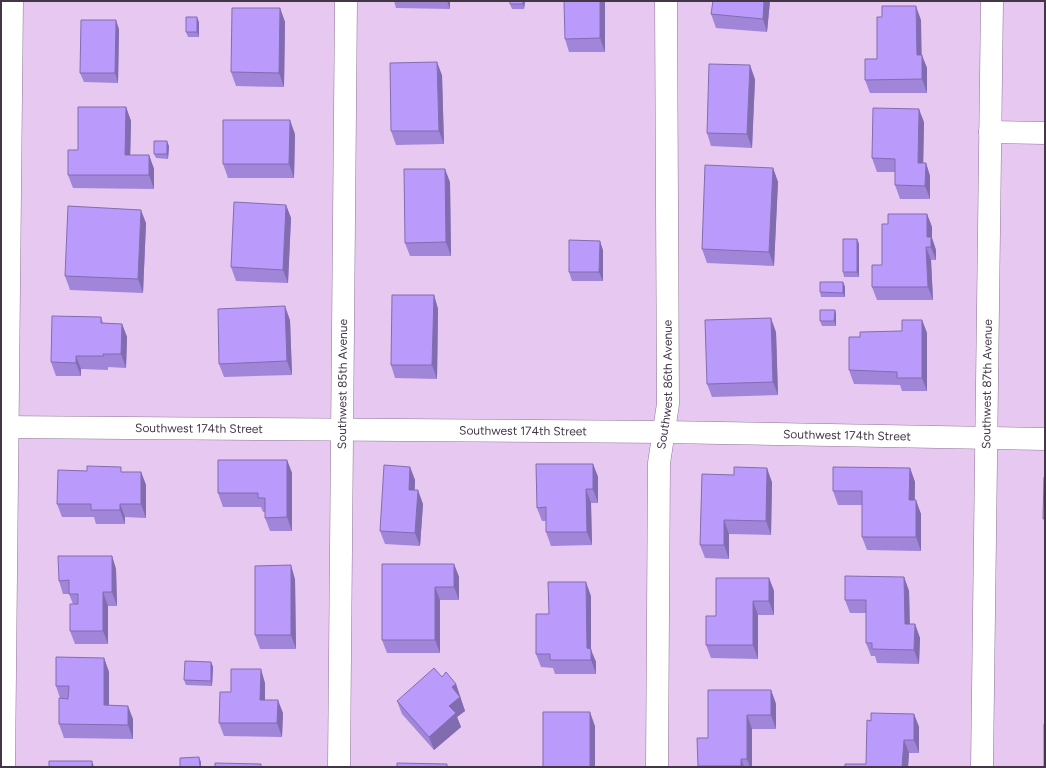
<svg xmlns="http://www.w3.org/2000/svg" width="1046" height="768" font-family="Figtree,sans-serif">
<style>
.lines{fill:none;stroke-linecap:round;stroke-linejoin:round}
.minor-casing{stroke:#907499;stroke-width:23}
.minor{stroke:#fff;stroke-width:22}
.wall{fill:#a085d8}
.shaded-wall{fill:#826cb0}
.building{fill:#ba9bfb;stroke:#826cb0}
.labels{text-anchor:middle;stroke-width:3;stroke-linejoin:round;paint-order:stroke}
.street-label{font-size:12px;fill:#433747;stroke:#fbf2fe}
</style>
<rect width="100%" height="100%" fill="#e7c8f1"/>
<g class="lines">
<defs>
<g id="minor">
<path d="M990,132L1045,133"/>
<path id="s1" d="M1,427L664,432L1045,439"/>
<path d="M4,767L12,1"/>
<path id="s2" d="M339,767L346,1"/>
<path id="s3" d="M657,767L659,463L668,404L666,1"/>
<path id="s4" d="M982,767L992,1"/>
</g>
</defs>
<!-- minor casing -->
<use href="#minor" class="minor-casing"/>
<!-- minor -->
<use href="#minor" class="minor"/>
</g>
<!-- wall -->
<path class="wall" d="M394,1H450V9L396,8Z
M510,1H525L524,9H512L510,4Z
M605,1V52H569L565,39Z
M770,1L767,32L716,28L711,14Z
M280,8L285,22L284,87L236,86L231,72Z
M921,20V55L927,68V93H870L865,80L877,59Z
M199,22V37H188L186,32Z
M119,29L118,83L84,82L80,73Z
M442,75L444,144L396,145L391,131Z
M755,79L752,148L711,146L707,133Z
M126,107L131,121L130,155H149L154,169V189L73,188L68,175L78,150Z
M924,122L923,163H926L930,176V199H900L895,185V172H877L872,158Z
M295,134L294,178H228L223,164Z
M169,146L168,159L156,158L154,154Z
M773,168L778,182L774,266L707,263L702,249Z
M450,182L451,256H410L405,243Z
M286,205L291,218L288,283L236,281L231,267Z
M927,214L932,227V238L936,250V260H931L933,300H877L872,287L882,265L888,224Z
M146,223L143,293L70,290L65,276Z
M857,239L859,244V277H844L843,272Z
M603,250V281H572L569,272Z
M843,282L845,287V297H821L820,292Z
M434,295L438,309L437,379L395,378L391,365Z
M835,310L836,314V326H822L820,321Z
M101,317L103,323L122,324L127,337L126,368L108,367V370L81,369V376H56L51,362Z
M290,320L292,375L224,377L219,364Z
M922,320L927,333V391H902L900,385L854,384L849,370L860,337L902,331Z
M776,332L778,395L712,397L707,384Z
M287,460L292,473V531H270L265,518V512H263L261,507H223L218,493Z
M593,464L598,477V503H591L592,545L551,546L546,532V521H542L537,508Z
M410,467L415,480V490L423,504L420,546L385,544L380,531Z
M910,468L915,482V500L921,514V551L867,550L862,537V505H838L833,491Z
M123,472H141L146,485V518L125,517V524H96L94,517H62L57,504Z
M702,474L772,482L771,535L729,534V559L705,558L700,545Z
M112,556L116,569L117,606H108V644H75L70,631L73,604L69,594H63L59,581Z
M454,564L459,577V600H440V653H387L382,640Z
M904,577L909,591L910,624H915L920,638L919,664L877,663L875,656H871L866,643V613H850L845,600Z
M769,578L774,591V615H758V659L711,658L706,645L716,616Z
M295,579L296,649H260L255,635Z
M591,596V650L596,662V674H555L553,668L541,667L536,654L549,614Z
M104,658L109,672V705L133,719V739L64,738L59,724L60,698L56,686Z
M211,662L213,667L212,686L186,685L184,680Z
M442,677L456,684L465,711L457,717L461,727L434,750L402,714L397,701Z
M265,683V700L283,713L282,737L224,736L219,723L231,692Z
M771,690L776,704V729H752V767H698V766L708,738Z
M914,714L919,727V753H909L908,767H845L866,764L871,721Z"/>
<!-- shaded-wall -->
<path class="shaded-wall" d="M447,1H450V9Z
M523,1H525L524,9L523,4Z
M600,1H605V52L600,38Z
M764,1H770L767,32L763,19Z
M916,6L921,20L922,68L917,55Z
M280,8L285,22L284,87L279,73Z
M197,17L199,22V37L197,32Z
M116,20L119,29L118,83L115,73Z
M922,55L927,68V93L922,79Z
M437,62L442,75L444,144L439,131Z
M750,65L755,79L752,148L747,134Z
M126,107L131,121L130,168L125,155Z
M919,109L924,122L923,176L918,163Z
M290,120L295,134L294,178L289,164Z
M167,141L169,146L168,159L167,154Z
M149,155L154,169V189L149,175Z
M926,163L930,176V199L925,186Z
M773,168L778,182L774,266L769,252Z
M445,169L450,182L451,256L446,242Z
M286,205L291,218L288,283L283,270Z
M141,210L146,223L143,293L138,279Z
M927,214L932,227V238L936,250V260L927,237Z
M857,239L859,244V277L857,272Z
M600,241L603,250V281L599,272Z
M926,247L931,260L933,300L928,287Z
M843,282L845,287V297L843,293Z
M434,295L438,309L437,379L432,365Z
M285,306L290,320L292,375L287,361Z
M835,310L836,314V326L834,321Z
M771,318L776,332L778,395L773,382Z
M922,320L927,333V391L922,378Z
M122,324L127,337L126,368L121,354Z
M76,356L81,369V376L76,363Z
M287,460L292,473V531L287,517Z
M593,464L598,477V503L593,489Z
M410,467L415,480L414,503L409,490Z
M767,468L772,482L771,535L766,521Z
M910,468L915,482L914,514L909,500Z
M141,472L146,485V518L141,504Z
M586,489L591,503L592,545L587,532Z
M418,490L423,504L420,546L415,533Z
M916,500L921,514V551L916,537Z
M120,504L125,517V524L120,510Z
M724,520L729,534V559L724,545Z
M112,556L116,569L117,606L112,592Z
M454,564L459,577V600L454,587Z
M291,565L295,579L296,649L291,635Z
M904,577L909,591L910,638L905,624Z
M769,578L774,591V615L769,601Z
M586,582L591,596V650L596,662V674L587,648Z
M435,587L440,600V653L435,640Z
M103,592L108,606V644L103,631Z
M753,601L758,615V659L753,645Z
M915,624L920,638L919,664L914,650Z
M104,658L109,672V719L104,705Z
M211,662L213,667L212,686L211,681Z
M261,669L265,683V714L260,700Z
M456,684L465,711L457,717L461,727L434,750L429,737L449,706L452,687Z
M771,690L776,704V729L771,715Z
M278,700L283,713L282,737L277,723Z
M128,706L133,719V739L128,725Z
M590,712L595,726V767H590Z
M914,714L919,727V753L914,740Z
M747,715L752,729V767H750L747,759Z
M904,740L909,753L908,767H902Z
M199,757L201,762V767H200Z
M741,759L744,767H741Z
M92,761L94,767H92Z"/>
<!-- building -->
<path class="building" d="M510,1H523V4H510Z
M564,1H600V38L565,39Z
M713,1H764L763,19L711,14Z
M882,6H916L917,55H922V79L865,80V59H877V17H882Z
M232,8H280L279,73L231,72Z
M186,17H197V32H186Z
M81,20H116L115,73H80Z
M437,62L439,131H391L390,63Z
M709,64L750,65L747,134L707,133Z
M78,107H126L125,155H149V175H68V150H78Z
M873,108L919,109L918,163H926L925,186L895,185V159L872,158Z
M223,120H290L289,164H223Z
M154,141H167V154H154Z
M705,165L773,168L769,252L702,249Z
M404,169H445L446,242L405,243Z
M234,202L286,205L283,270L231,267Z
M68,206L141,210L138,279L65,276Z
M888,214H927V237H931V247H926L928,287H872V265H882V224H888Z
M843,239H857V272H843Z
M569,240L600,241L599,272H569Z
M820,282H843V293L820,292Z
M392,295H434L432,365H391Z
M285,306L287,361L219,364L218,309Z
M820,310H835L834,321H820Z
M52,316L101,317V323L122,324L121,354H103L104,356H76V363L51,362Z
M771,318L773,382L707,384L705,320Z
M902,320H922V378H897V372L849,370V337H860V332L902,331Z
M218,460H287V517L265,518V498H258V493H218Z
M536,464H593V489H586L587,532H546V507L537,508Z
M384,465L410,467L409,490H418L415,533L380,531Z
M87,466L121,467V472H141V504H120V510H91V504H57L58,470L87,471Z
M734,467L767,468L766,521L724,520V545H700L702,474L734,475Z
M833,467L910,468L909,500H916V537H862V491H833Z
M1044,477H1045V519H1043Z
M58,556H112V592H103V631H70V604H78V594H69V580L59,581Z
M382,564H454V587H435V640H382Z
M291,565V635H255V566Z
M845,576L904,577L905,624H915L914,650L872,649V643H866V600H845Z
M716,578H769V601H753V645H706V616H716Z
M548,582H586L587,648L591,649V660H550V654H536V614H549Z
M56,657L104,658V705L128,706V725L59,724V698L68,699L69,686H56Z
M185,661L211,662V681L184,680Z
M434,668L442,677L446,672L456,684L452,687L460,697L449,706L456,713L429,737L397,701Z
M231,669H261L260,700H278L277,723H219L220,692H231Z
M708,690H771V715H747V759H741V766H698L697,738H708Z
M543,712H590V767H543Z
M871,713L914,714V740H904L902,767H845V764H866L867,720L871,721Z
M1044,724H1045V767H1044Z
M199,757L200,767H180V758Z
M49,761H92V767H49Z
M215,763L261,764V767H215Z
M397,763L447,764V767H397Z"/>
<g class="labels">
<!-- street labels -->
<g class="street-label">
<text dy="4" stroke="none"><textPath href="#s2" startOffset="383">Southwest 85th Avenue</textPath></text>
<text dy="4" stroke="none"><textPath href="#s3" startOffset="383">Southwest 86th Avenue</textPath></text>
<text dy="4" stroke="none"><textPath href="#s4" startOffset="383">Southwest 87th Avenue</textPath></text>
<text dy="4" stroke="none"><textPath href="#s1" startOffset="198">Southwest 174th Street</textPath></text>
<text dy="4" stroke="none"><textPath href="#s1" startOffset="522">Southwest 174th Street</textPath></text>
<text dy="4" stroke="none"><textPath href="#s1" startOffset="846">Southwest 174th Street</textPath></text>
</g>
</g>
<!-- border -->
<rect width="1046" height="768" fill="none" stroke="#433747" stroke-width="4"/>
</svg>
